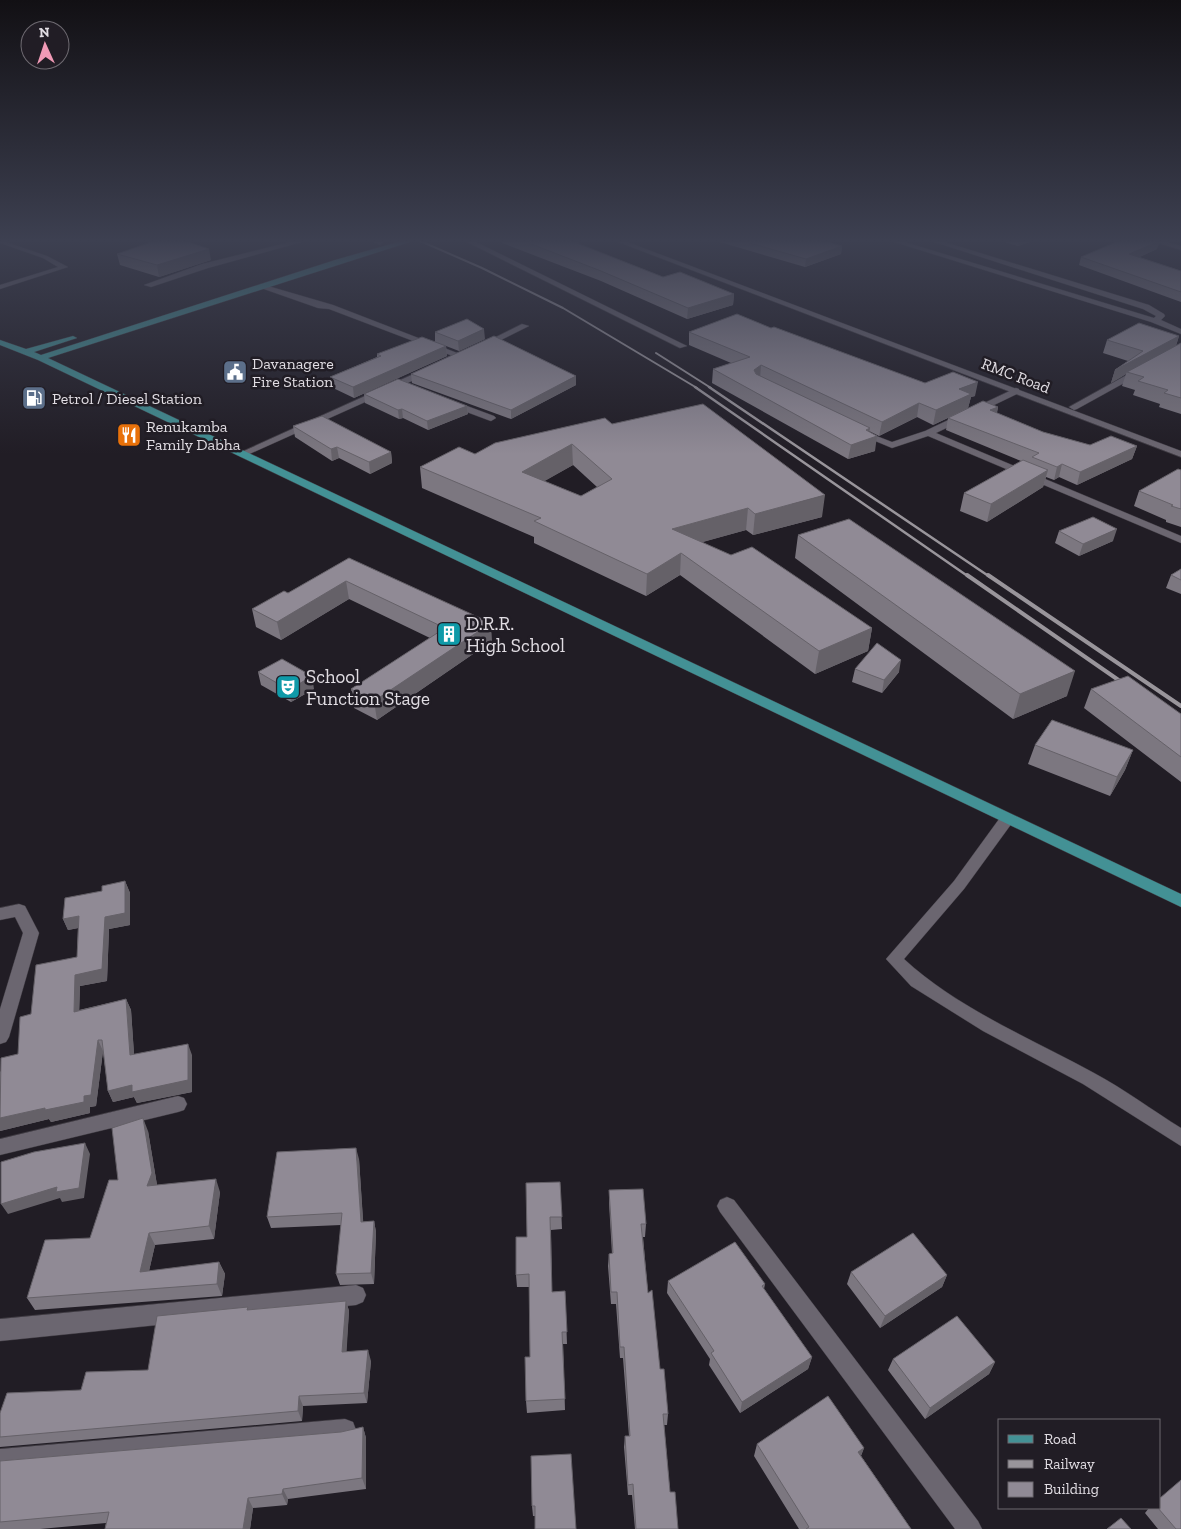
<svg xmlns="http://www.w3.org/2000/svg" width="1181" height="1529" font-family="'Zilla Slab',serif">
<style>
.lines{fill:none;stroke-linecap:round;stroke-linejoin:round}
.minor-casing{stroke:#3e3a41;stroke-width:1}
.tertiary-casing{stroke:#3e3a41;stroke-width:1}
.primary-casing{stroke:#3e3a41;stroke-width:1}
.minor{fill:#6b6670;fill-rule:evenodd}
.tertiary{fill:#6b6670;fill-rule:evenodd}
.primary{fill:#439195;fill-rule:evenodd}
.rail-far2{stroke:#99959b;stroke-width:2}
.rail-far1{stroke:#99959b;stroke-width:2.5}
.rail{stroke:#99959b;stroke-width:4}
.wall{fill:#7c7780;fill-rule:evenodd}
.shaded-wall{fill:#656168}
.building{fill:#908a95;stroke:#656168;fill-rule:evenodd}
.labels{text-anchor:middle;stroke-width:5;stroke-linejoin:round;paint-order:stroke}
.far-poi-label{font-size:16px;fill:#e1dde3;stroke:#211d25;text-anchor:start}
.far-street-label{font-size:16px;fill:#e1dde3;stroke:#211d25}
.poi-label{font-size:19px;fill:#e1dde3;stroke:#211d25;text-anchor:start}
</style>
<rect width="100%" height="100%" fill="#211d25"/>
<g class="lines">
<defs>
<path id="minor" d="M0,240L47,256L68,267L0,289V285L58,267L43,258L0,243Z
M298,240H309L208,268L151,287L144,285L202,264Z
M370,240H379L383,243L380,245Z
M463,240H472L687,346L680,348Z
M888,240H898L1154,318L1156,316L1143,309L928,240H938L1149,305L1164,314L1165,316L1161,320L1181,329V334L1151,322Z
M1149,240H1160L1181,246V250Z
M261,284L333,305L465,356L458,358L329,309L318,308L261,288Z
M522,324L529,326L485,348L478,346Z
M429,367L433,370L432,372L245,456L242,457L237,454Z
M1141,367L1144,368V372L1077,409L1074,410L1069,407Z
M1016,388L1019,389V393L936,433L1181,536V543L928,436L892,448L856,433L861,430L892,442L925,431Z
M451,400L494,416L496,418L491,421L488,420L448,405V401Z
M1007,814L1012,815L1014,819L1012,823L964,889L904,959C957,1008 1030,1038 1094,1073C1124,1089 1152,1110 1181,1128V1146L1083,1084L983,1031L911,986L886,959L954,881L1002,815Z
M19,904L25,906L39,933L9,1037L6,1042L0,1044V1009L23,933L15,917L0,920V908Z
M178,1096L184,1098L187,1104L184,1110L178,1112L0,1155V1139Z
M727,1197L734,1200L978,1521L982,1529H955L720,1212L717,1206L720,1200Z
M356,1285L363,1288L366,1295L363,1302L356,1305L0,1341V1319Z
M345,1419L353,1422L356,1430L353,1438L345,1441L0,1471V1449Z"/>
<path id="tertiary" d="M613,240H622L1181,451V457Z"/>
<path id="primary" d="M405,240H416L48,358L1181,894V907L38,360L0,345V340L26,349L73,336L77,338L34,352L41,355L335,260Z"/>
</defs>
<!-- minor casing -->
<use href="#minor" class="minor-casing"/>
<!-- tertiary casing -->
<use href="#tertiary" class="tertiary-casing"/>
<!-- primary casing -->
<use href="#primary" class="primary-casing"/>
<!-- minor -->
<use href="#minor" class="minor"/>
<!-- tertiary -->
<use href="#tertiary" class="tertiary"/>
<!-- primary -->
<use href="#primary" class="primary"/>
<!-- rail-far2 -->
<path class="rail-far2" d="M418,240L482,268L563,308L697,388
M656,353L711,388"/>
<!-- rail-far1 -->
<path class="rail-far1" d="M695,387L969,577
M709,387L990,577"/>
<!-- rail -->
<path class="rail" d="M967,575L1130,688
M988,575L1181,706"/>
</g>
<!-- wall -->
<path class="wall" d="M501,240H579V244L663,277L734,294L733,305L687,319L601,281L502,243Z
M713,240H821L842,246L841,254L805,267Z
M998,240H1035L1018,246Z
M1157,249L1139,257L1181,271V302L1079,265L1081,257Z
M117,254L211,260L159,277L120,265Z
M771,328L925,383L975,396L971,397L968,408L998,407L997,413L1043,432L1090,445L1137,446L1132,459L1077,485L1059,477L1054,480L1046,477L1043,487L987,522L960,511L964,493L1021,461L946,430L948,418L933,425L917,417L879,436L869,431L875,451L848,459L712,383L713,369L731,363L689,345V332Z
M435,332L485,339L459,351L446,346L447,356L354,398L331,387L330,377L377,357V354L435,342Z
M1179,336L1176,346L1181,343V414L1159,407L1160,404L1133,395L1135,390L1122,386L1126,374L1111,383L1115,370L1128,361L1103,353L1107,340Z
M411,374L576,385L511,419L412,383Z
M364,394L467,406L468,414L428,430L403,418L399,419L365,403Z
M612,424L822,517L753,535L746,530L702,542L872,628L868,651L815,674L680,575L646,596L534,543V537L422,488L420,467L475,454ZM573,465L597,487L581,496L544,481Z
M293,426L391,452L392,463L370,474L339,458L332,461L295,437Z
M1181,470V527L1166,522V520L1134,506L1139,491Z
M1059,531L1113,541L1079,556L1055,543Z
M798,535L1067,696L1013,719L795,558Z
M349,558L492,641L377,720L354,708L351,689L430,638L349,599L281,640L256,627L252,609L288,593Z
M1181,569V594L1166,588L1171,575Z
M855,669L899,672L882,693L852,682Z
M258,672L314,689L291,702L261,685Z
M1091,689L1181,714V782L1084,708Z
M1035,745L1133,750L1125,770L1110,796L1028,764Z
M125,881L130,893V925L109,929L107,981L80,986L79,1010L126,999L131,1010L134,1055H192V1092L137,1103L134,1097L113,1102L108,1091L103,1051L96,1106L90,1107V1113L51,1122L49,1119L0,1131V1072L18,1054L31,1014L77,957L78,928L68,930L63,919L102,891Z
M148,1131L157,1185L220,1192L214,1239L155,1245L149,1271L219,1262L225,1274L222,1296L35,1310L27,1298L90,1238L118,1180Z
M359,1159L363,1222L374,1221L376,1232L374,1284L340,1285L336,1274L341,1225L271,1228L267,1217Z
M560,1182L562,1229L551,1230L552,1292L565,1291L567,1344H563L565,1410L527,1413L526,1401L530,1357L529,1287H517L516,1275L527,1237Z
M609,1190L646,1224L645,1237H643L648,1293L660,1369L668,1414L667,1425H664L670,1492L678,1529H635L632,1495H628L624,1447L625,1436H629L623,1358H620L616,1304H611L608,1266L609,1254H612L609,1203Z
M851,1272L947,1275L942,1287L880,1328L847,1284Z
M668,1281L765,1284L764,1289L812,1357L808,1369L740,1413L709,1365L710,1359L667,1293Z
M346,1301L349,1311L346,1352L371,1361L367,1403L303,1406L302,1421L0,1447V1413L148,1370L249,1310Z
M893,1359L995,1362L989,1374L925,1419L888,1370Z
M363,1427L366,1438V1489L288,1499L287,1505L253,1508L250,1529H105L106,1523L40,1529H0V1461L341,1432Z
M757,1444L864,1448L861,1456L911,1529H799L754,1456Z
M571,1454L535,1516H533L532,1506Z
M1149,1508H1160L1181,1529H1158L1145,1513Z"/>
<!-- shaded-wall -->
<path class="shaded-wall" d="M570,240H579V248L569,251Z
M1019,240H1035L1018,246Z
M1160,241L1157,249L1127,263L1129,254Z
M842,246L841,254L805,267L806,259Z
M209,249L211,260L159,277L157,265Z
M734,294L733,305L687,319L688,308Z
M484,329L485,339L459,351L458,341Z
M1179,336L1175,348L1127,372L1126,374L1111,383L1115,370Z
M446,346L447,356L354,398L353,387Z
M761,365L760,379L754,370Z
M576,376V385L511,419V410Z
M978,382L975,396L971,397L968,408L933,425L936,410L959,389Z
M919,403L917,417L879,436L882,422Z
M467,406L468,414L428,430L427,421Z
M998,407L995,420L990,410Z
M402,409L403,418L399,419L398,410Z
M870,428L868,439L877,436L875,451L848,459L851,445L866,430Z
M572,444L573,465L522,494V472Z
M1137,446L1132,459L1077,485L1080,472Z
M337,447L339,458L332,461L331,449Z
M391,452L392,463L370,474L369,462Z
M1062,464L1059,477L1054,480L1057,467Z
M1048,470L1043,487L987,522L991,504Z
M825,495L822,517L753,535L755,514Z
M748,508L746,530L671,551L672,529Z
M1117,529L1113,541L1079,556L1083,544Z
M681,553L680,575L646,596L647,574Z
M346,581L349,599L281,640L277,622Z
M491,623L492,641L377,720L374,701Z
M872,628L868,651L815,674L819,651Z
M901,660L899,672L882,693L884,680Z
M1075,671L1067,696L1013,719L1020,694Z
M312,676L314,689L291,702L289,690Z
M1133,750L1125,770L1110,796L1117,777Z
M125,881L130,893V925L109,929L107,981L80,986L79,1023L74,1012L75,975L105,917Z
M79,916L84,927L68,930L63,919Z
M126,999L131,1010L135,1067L130,1055Z
M98,1040L103,1051L96,1106L90,1107V1113L51,1122L49,1119L0,1131V1118L45,1108L84,1096Z
M188,1044L192,1055V1092L137,1103L134,1097L113,1102L108,1091Z
M143,1118L148,1131L157,1185L147,1186Z
M85,1143L90,1154L84,1198L62,1202L60,1198L8,1214L1,1204Z
M356,1148L359,1159L364,1233L361,1222Z
M216,1179L220,1192L214,1239L209,1226Z
M374,1221L376,1232L374,1284L371,1273Z
M149,1233L155,1245L146,1284L140,1272Z
M219,1262L225,1274L222,1296L217,1284Z
M947,1275L942,1287L880,1328L885,1316Z
M346,1301L349,1311L346,1362L342,1352Z
M368,1350L371,1361L367,1403L364,1393Z
M812,1357L808,1369L740,1413L742,1402Z
M995,1362L989,1374L925,1419L930,1408Z
M299,1396L303,1406L302,1421L298,1411Z
M363,1427L366,1438V1489L362,1478Z
M864,1448L859,1460L858,1452Z
M283,1489L288,1499L287,1505L282,1494Z
M248,1498L253,1508L250,1529H243Z"/>
<!-- building -->
<path class="building" d="M157,240H183L209,249L157,265L117,254Z
M521,240H570H569L663,277L680,272L734,294L688,308L601,271Z
M739,240H821L842,246L806,259Z
M1121,240H1159L1160,241L1129,254L1181,271V292L1081,257Z
M737,314L771,328L774,327L925,383L953,372L978,382L959,389L971,394L936,410L919,403L882,422L761,365L754,370L756,374L870,428L866,430L877,436L851,445L713,369L750,357L689,332Z
M467,319L484,329L458,341L435,332Z
M1139,323L1179,336L1115,370L1143,351L1107,340Z
M494,336L576,376L511,410L411,374Z
M422,337L446,346L353,387L330,377L381,356L377,354Z
M1181,343V398L1164,393L1168,390L1138,381L1144,377L1127,372Z
M398,379L467,406L427,421L402,409L398,410L364,394Z
M983,401L998,407L990,410L1043,432L1090,445L1111,436L1137,446L1080,472L1062,464L1057,467L1032,457L1039,453L948,418Z
M703,404L825,495L755,514L748,508L672,529L731,555L752,547L872,628L819,651L681,553L647,574L534,521L541,518L420,467L459,447L475,454L495,443L605,418L612,424ZM572,444L612,479L581,496L522,472Z
M322,416L391,452L369,462L337,447L331,449L293,426Z
M1023,460L1048,470L991,504L964,493Z
M1178,469L1181,470V509L1171,506L1173,505L1139,491Z
M1093,517L1117,529L1083,544L1059,531Z
M849,519L1075,671L1020,694L798,535Z
M349,558L491,623L374,701L351,689L445,628L346,581L277,622L252,609L284,591L288,593Z
M1181,569V580L1171,575Z
M877,643L901,660L884,680L855,669Z
M282,659L312,676L289,690L258,672Z
M1128,676L1181,714V757L1091,689Z
M1052,720L1133,750L1117,777L1035,745Z
M125,881V913L105,917L102,969L75,975L74,1012L126,999L130,1055L188,1044V1080L132,1092V1085L108,1091L102,1040H98L91,1095L84,1096V1102L45,1110V1108L0,1118L1,1058L18,1054L20,1017L31,1014L36,965L77,957L79,916L63,919L65,898L102,891V886Z
M143,1118L152,1173L147,1186L216,1179L209,1226L149,1233L140,1272L219,1262L217,1284L27,1298L45,1240L90,1238L109,1180H118L112,1128Z
M85,1143L79,1188L56,1192L57,1187L1,1204V1162L34,1152Z
M356,1148L361,1222L374,1221L371,1273L336,1274L342,1213L267,1217L277,1152Z
M560,1182L562,1217H550L552,1292L565,1291L567,1332H562L565,1399L526,1401L525,1357H530L529,1274L516,1275V1237H527L526,1183Z
M643,1189L646,1224H641L648,1293L652,1290L660,1369H664L668,1414H663L670,1492H675L678,1529H636L633,1484L628,1485L625,1436H630L624,1347H620L617,1292H611L609,1254L613,1253L609,1190Z
M913,1233L947,1275L885,1316L851,1272Z
M735,1242L765,1284L762,1286L812,1357L742,1402L711,1353L714,1351L668,1281Z
M346,1301L342,1352L368,1350L364,1393L299,1396L298,1411L0,1437V1413L7,1393L81,1390L86,1372L148,1370L157,1316L248,1307L247,1310Z
M957,1316L995,1362L930,1408L893,1359Z
M828,1396L864,1448L858,1452L911,1529H806L809,1527L757,1444Z
M363,1427L362,1478L283,1489L282,1494L248,1498L243,1529H105L109,1512L0,1522V1461L341,1432Z
M571,1454L576,1529H535V1506H532L531,1456Z
M1181,1480V1529H1176L1158,1508H1160V1498Z
M1121,1518L1131,1529H1107Z"/>
<!-- sky -->
<linearGradient id="sky" x2="0" y2="1"><stop stop-color="#121014"/><stop offset="0.53" stop-color="#3d4051"/><stop offset="1" stop-color="#3d4051" stop-opacity="0"/></linearGradient>
<rect width="1181" height="454" fill="url(#sky)"/>
<!-- icons -->
<defs>
<symbol id="civic-square" viewBox="-11 -11 22 22"><rect x="-9" y="-9" width="18" height="18" rx="4" fill="#5c6f8a" stroke="#211d25"/><path d="M-.6-6.5H3V-4.5H.6V-3L4-1V1h2V6H-6V1h2V-1L-.6-3ZM-1.2 2.5V6h2.4V2.5Z" fill="#fff"/></symbol>
<symbol id="fuel-square" viewBox="-11 -11 22 22"><rect x="-9" y="-9" width="18" height="18" rx="4" fill="#5c6f8a" stroke="#211d25"/><path d="M-5.5-6h7V0h2V4h1.3V-2.5L3-4.5l.8-.8L6-3V5H2.5V1h-1V6h-7ZM-4.2-4.7v3.2H.2V-4.7Z" fill="#fff"/></symbol>
<symbol id="restaurant-square" viewBox="-11 -11 22 22"><rect x="-9" y="-9" width="18" height="18" rx="4" fill="#e8710a" stroke="#211d25"/><path d="M-5-6h1v4h1v-4h1v4h1v-4h1v5L-1.5 .5V6h-2V.5L-5-1ZM5-6V6H3V1.5H1.5Q1.5-4 5-6Z" fill="#fff"/></symbol>
<symbol id="building-square" viewBox="-11 -11 22 22"><rect x="-9" y="-9" width="18" height="18" rx="4" fill="#0f9aa8" stroke="#211d25"/><path d="M-4-6H4V6H1V3H-1V6H-4ZM-2.5-4.3h1.7v1.8h-1.7ZM.8-4.3h1.7v1.8H.8ZM-2.5-1h1.7V.8h-1.7ZM.8-1h1.7V.8H.8Z" fill="#fff"/></symbol>
<symbol id="theatre-square" viewBox="-11 -11 22 22"><rect x="-9" y="-9" width="18" height="18" rx="4" fill="#0f9aa8" stroke="#211d25"/><path d="M-5-5.5Q0-4 5-5.5V0Q5 5 0 6Q-5 5-5 0ZM-3.3-2.5H-1v1.5H-3.3ZM1-2.5H3.3v1.5H1ZM-2.8 1Q0 5.5 2.8 1Z" fill="#fff"/></symbol>
</defs>
<g fill-rule="evenodd">
<use href="#civic-square" x="221" y="358" width="28" height="28"/>
<use href="#fuel-square" x="20" y="384" width="28" height="28"/>
<use href="#restaurant-square" x="115" y="421" width="28" height="28"/>
<use href="#building-square" x="435" y="620" width="28" height="28"/>
<use href="#theatre-square" x="274" y="673" width="28" height="28"/>
</g>
<g class="labels">
<!-- far-poi labels -->
<g class="far-poi-label">
<text x="252" y="369">Davanagere<tspan x="252" dy="18">Fire Station</tspan></text>
<text x="52" y="404">Petrol / Diesel Station</text>
<text x="146" y="432">Renukamba<tspan x="146" dy="18">Family Dabha</tspan></text>
</g>
<!-- far-street labels -->
<g class="far-street-label">
<text transform="translate(1016 375) rotate(21)" y="6">RMC Road</text>
</g>
<!-- poi labels -->
<g class="poi-label">
<text x="466" y="630">D.R.R.<tspan x="466" dy="22">High School</tspan></text>
<text x="306" y="683">School<tspan x="306" dy="22">Function Stage</tspan></text>
</g>
</g>
<!-- legend -->
<rect x="998" y="1419" width="162" height="90" fill="#211d25" stroke="#6e6a71"/>
<rect x="1008" y="1435" width="25" height="8" fill="#439195" stroke="#6e6a71"/>
<text x="1044" y="1444" font-size="15" fill="#e1dde3">Road</text>
<rect x="1008" y="1460" width="25" height="8" fill="#99959b" stroke="#6e6a71"/>
<text x="1044" y="1469" font-size="15" fill="#e1dde3">Railway</text>
<rect x="1008" y="1482" width="25" height="15" fill="#908a95" stroke="#6e6a71"/>
<text x="1044" y="1494" font-size="15" fill="#e1dde3">Building</text>
<!-- north arrow -->
<g transform="translate(45 45) rotate(357)"><circle r="24" fill="#211d25" stroke="#6e6a71"/>
<path d="M0-4L9 19L0 12L-9 19Z" fill="#f09ab6"/>
<text y="-8" font-size="14" font-weight="bold" text-anchor="middle" fill="#e1dde3">N</text>
</g>
</svg>
